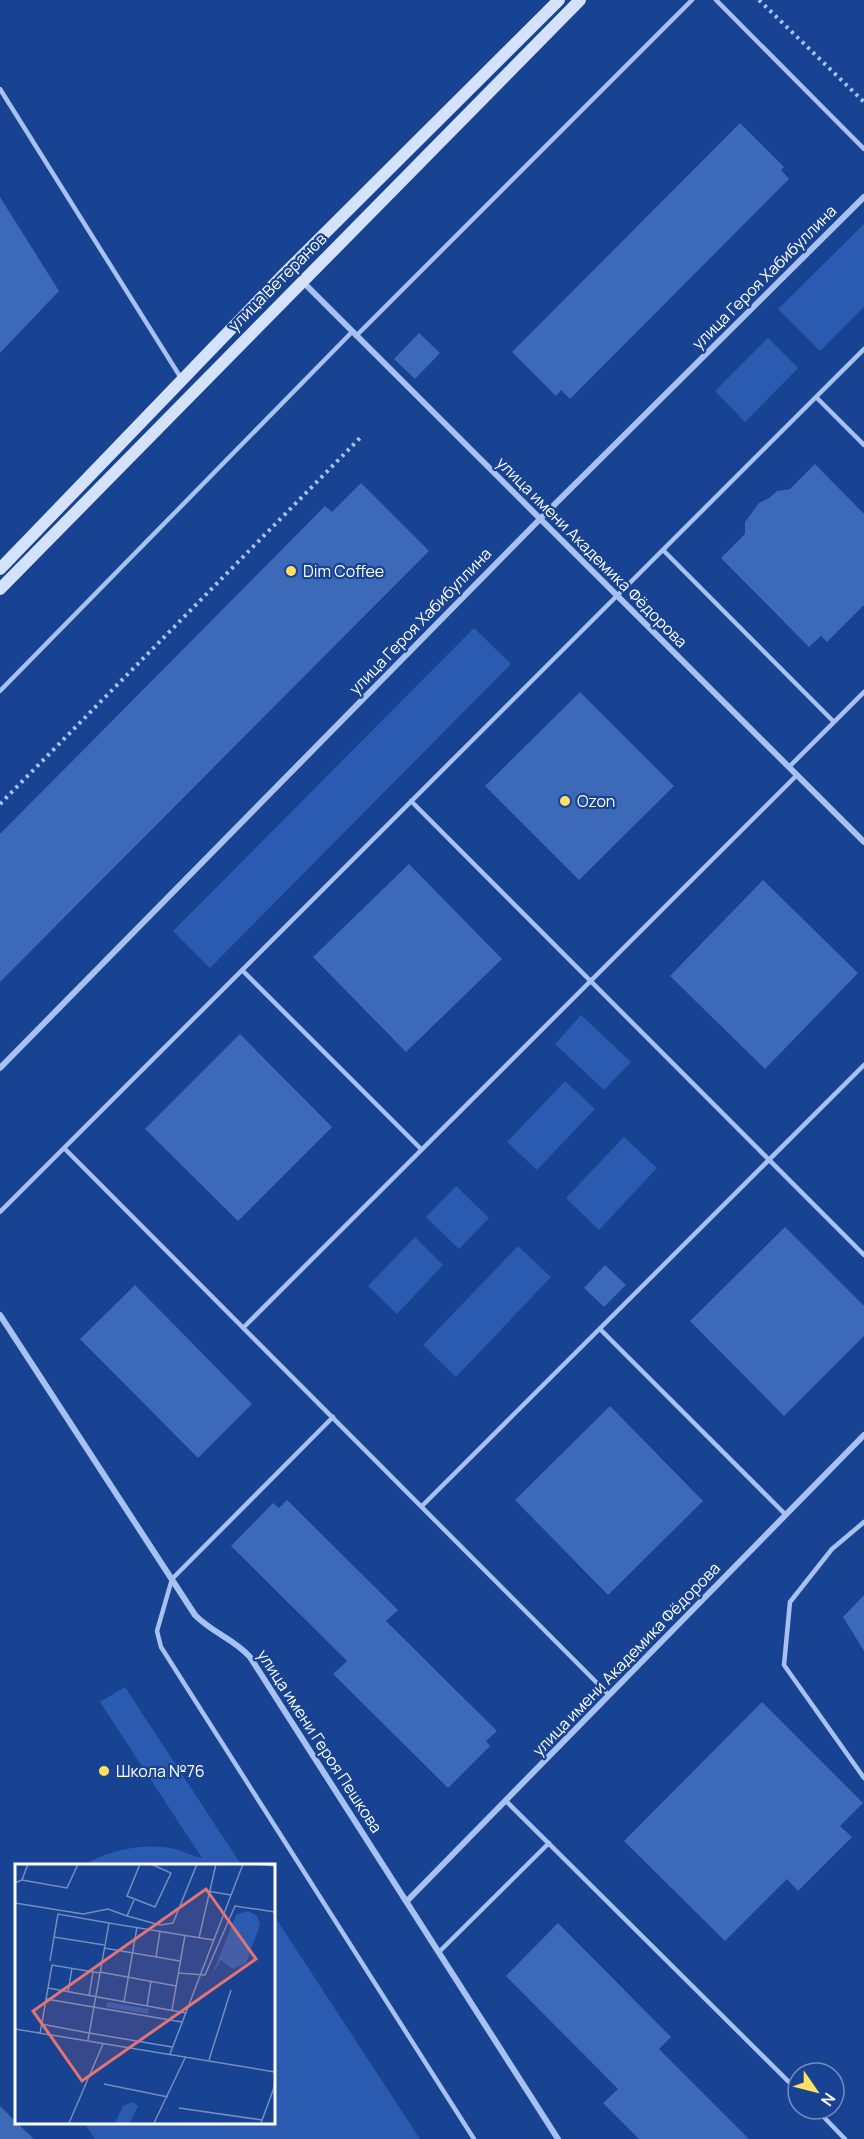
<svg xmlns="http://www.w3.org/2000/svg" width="864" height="2139" font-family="Manrope,sans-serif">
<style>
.green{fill:#2a5bb0}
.building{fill:#3c69b8}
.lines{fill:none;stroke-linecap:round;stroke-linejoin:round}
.path{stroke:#a7c1f0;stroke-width:4;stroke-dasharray:3 4.5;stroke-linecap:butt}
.lane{stroke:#a7c1f0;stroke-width:4.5}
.street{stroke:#a7c1f0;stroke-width:6}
.secondary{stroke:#d4e2fb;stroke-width:12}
.poi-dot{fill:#ffe065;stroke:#184292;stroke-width:2}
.labels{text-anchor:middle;stroke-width:4.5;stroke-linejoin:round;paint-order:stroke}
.street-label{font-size:16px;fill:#fff;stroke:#184292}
.poi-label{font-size:16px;fill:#fff;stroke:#184292;text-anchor:start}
.inset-road{fill:none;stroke:#748ebe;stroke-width:1.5}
.view{fill:#e47373;fill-opacity:0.15;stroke:#e47373;stroke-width:3}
.inset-edge{fill:none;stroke:#fff;stroke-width:3}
</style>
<rect width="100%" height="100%" fill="#184292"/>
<!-- green -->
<path class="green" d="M864,224V307L820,351L778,309Z
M768,338L798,368L745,422L715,391Z
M474,628L511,664L210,968L173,931Z
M581,1015L631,1062L604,1090L555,1044Z
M565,1081L595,1109L537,1170L507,1142Z
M624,1137L657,1168L599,1230L566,1198Z
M456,1186L489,1218L459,1249L426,1217Z
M415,1237L443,1265L397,1314L368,1286Z
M518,1246L551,1277L456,1377L423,1345Z
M125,1687L242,1866H81C110,1850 143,1842 176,1849C184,1852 193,1856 202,1858L100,1702Z
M273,1914L420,2139H95L84,2123L273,2122Z"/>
<!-- building -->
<path class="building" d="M740,123L784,167L781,170L789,179L570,399L561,390L556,396L512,352Z
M0,197L59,291L0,353Z
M419,333L440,353L415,379L394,359Z
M815,464L864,514V605L827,642L821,636L809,647L721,558L745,534V522L759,503L769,498L777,491L790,489Z
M361,483L429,551L0,982V834L325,506L332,512Z
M580,692L674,786L579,880L485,786Z
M409,864L502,959L406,1052L313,957Z
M763,880L858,973L765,1069L670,976Z
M240,1034L332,1127L238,1221L145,1129Z
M785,1227L864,1306V1336L784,1416L690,1321Z
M605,1265L626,1285L604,1307L584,1288Z
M135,1285L252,1404L198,1458L80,1339Z
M610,1406L703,1501L608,1595L515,1500Z
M287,1500L398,1610L386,1621L497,1731L486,1741L490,1746L448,1788L333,1674L347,1661L231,1546L273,1503L279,1508Z
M864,1595V1651L843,1617Z
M762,1702L863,1803L840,1826L852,1837L798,1891L787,1879L725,1941L624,1841Z
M558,1923L671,2037L659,2049L749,2139H639L603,2103L618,2089L506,1976Z
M0,2106L16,2122L34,2139H0Z"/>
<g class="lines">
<!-- path -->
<path class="path" d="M759,0L864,102
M0,804L360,438"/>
<!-- lane -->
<path class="lane" d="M716,0L864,149
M0,89L181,378
M356,336L692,0
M816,397L864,445
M663,550L834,722
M0,691L352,332
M789,767L864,692
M411,801L864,1255
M242,970L421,1149
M64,1148L609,1695
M0,1212L864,349
M243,1328L797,775
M600,1329L786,1515
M333,1417L172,1579L157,1631L161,1647L474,2139
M422,1506L864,1065
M864,1522L832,1549L790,1602L784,1665L864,1778
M506,1801L798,2091
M439,1952L549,1843
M816,2109L845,2139"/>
<!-- street -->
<path class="street" d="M302,281L864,842
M0,1068L540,519L864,197
M0,1315L195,1615C211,1632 234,1639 250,1657L558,2139
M407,1901L864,1435"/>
<!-- secondary -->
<path class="secondary" d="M0,569L285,273L559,0
M0,589L580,0"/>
</g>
<!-- markers -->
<g class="poi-dot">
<circle cx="291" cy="571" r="6"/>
<circle cx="565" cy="801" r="6"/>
<circle cx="104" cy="1771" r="6"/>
</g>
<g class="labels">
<!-- street labels -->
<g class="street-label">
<text transform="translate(764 277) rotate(-45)" y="6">улица Героя Хабибуллина</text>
<text transform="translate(277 282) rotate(-45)" y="6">улица Ветеранов</text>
<text transform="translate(592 552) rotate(45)" y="6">улица имени Академика Фёдорова</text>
<text transform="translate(420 621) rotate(-46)" y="6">улица Героя Хабибуллина</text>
<text transform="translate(626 1659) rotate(-46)" y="6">улица имени Академика Фёдорова</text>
<text transform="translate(320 1741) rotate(57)" y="6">улица имени Героя Пешкова</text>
</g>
<!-- poi labels -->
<g class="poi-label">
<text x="303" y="577">Dim Coffee</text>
<text x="577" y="807">Ozon</text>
<text x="116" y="1777">Школа №76</text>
</g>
</g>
<!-- overview -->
<g transform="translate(15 1864)">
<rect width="260" height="260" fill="#184292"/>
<path d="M233,47L242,52L245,61L231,99L218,105L206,96L197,111L221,51ZM92,138L134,145L133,150L91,143ZM117,238L123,242L115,259H100L108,242Z" fill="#2a5bb0"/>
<path class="inset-road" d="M125,0L112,32L140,43L156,9L136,0M241,0L260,2M7,16L52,24L63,0M0,19L7,16L13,0M192,27L216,31M119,36L112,52L145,61L158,59L182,0M0,39L68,50L93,45L112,52M39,73L43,50L94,59M184,74L201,0M89,84L165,97M141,93L145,67M35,97L39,73L89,81M85,108L161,122M163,109L190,111L220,42L260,48M33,124L171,149M53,128L57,104M74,132L78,108M31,135L167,158M109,138L122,63M132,142L136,117M157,146L170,71M26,160L74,169M0,165L260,208M74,169L157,183M25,170L37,101L85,109M73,176L94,59L198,76M155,190L228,0M194,196L216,126M89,220L153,233M164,244L247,256M54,259L88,180M139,259L171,192M246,259L260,221"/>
<path class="view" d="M191,25L241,95L67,217L18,147Z"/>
<rect width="260" height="260" class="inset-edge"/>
</g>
<!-- north arrow -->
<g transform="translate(816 2091) rotate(125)"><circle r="28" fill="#184292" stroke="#748ebe" stroke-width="1.5"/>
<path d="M0-4.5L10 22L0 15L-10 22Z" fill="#ffe065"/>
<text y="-9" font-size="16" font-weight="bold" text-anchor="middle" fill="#ffffff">N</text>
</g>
</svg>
